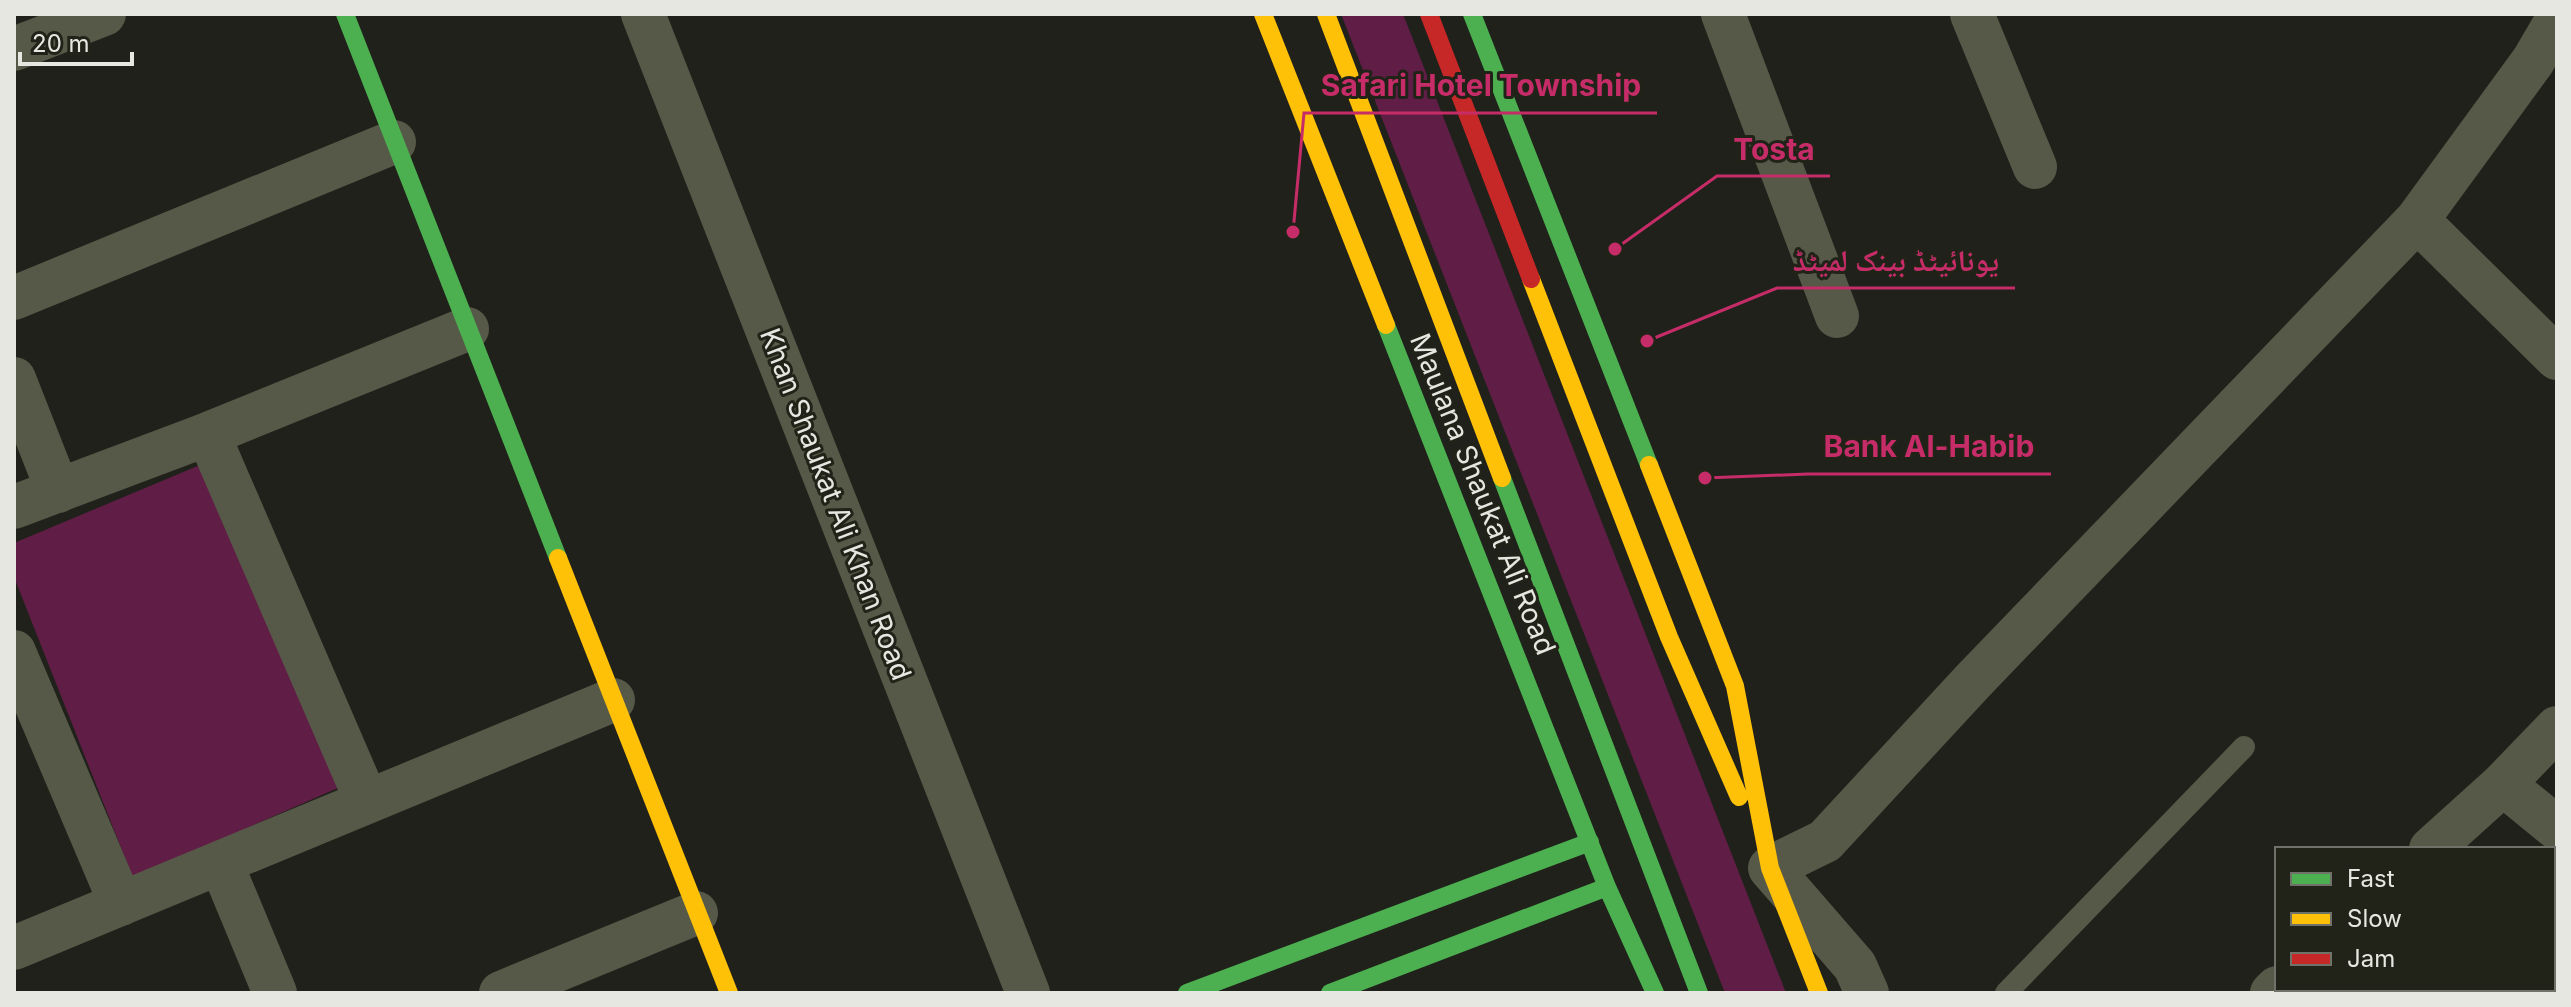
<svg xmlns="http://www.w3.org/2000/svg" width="2571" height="1007" font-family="Inter,'Noto Naskh Arabic',sans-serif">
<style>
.green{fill:#601e46}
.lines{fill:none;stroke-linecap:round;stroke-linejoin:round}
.lane{stroke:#565947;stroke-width:22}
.street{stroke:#565947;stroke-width:44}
.fast{stroke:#4caf50;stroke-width:18}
.slow{stroke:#ffc107;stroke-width:18}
.jam{stroke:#c62828;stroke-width:18}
.labels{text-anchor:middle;stroke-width:6;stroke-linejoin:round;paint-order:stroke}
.street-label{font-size:28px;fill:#e6e7e0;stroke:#212319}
.leader{fill:none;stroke:#c62d68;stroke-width:3}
.callout-dot{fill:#c62d68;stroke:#212319;stroke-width:3}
.callout-label{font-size:30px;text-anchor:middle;font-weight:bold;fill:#c62d68;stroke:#212319;stroke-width:6;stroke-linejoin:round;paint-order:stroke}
</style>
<rect width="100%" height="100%" fill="#20211b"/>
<!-- green -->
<path class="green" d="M1341,14H1403L1786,993H1725Z
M200,465L340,787L133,878L14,577V543Z"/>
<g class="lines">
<!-- lane -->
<path class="lane" d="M2006,993L2244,747"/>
<!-- street -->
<path class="street" d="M643,14L1028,993
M1723,14L1837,316
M1972,14L2035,167
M14,49L104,14
M2417,220L2557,358
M14,298L394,142
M14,379L58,491
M208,434L367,802
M14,507L208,434L467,329
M14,652L121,904
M2503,784L2557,828
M2431,849L2503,784L2557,728
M221,863L275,993
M14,948L613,700
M501,993L696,913
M1867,993L1855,966L1770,868L1825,841L1973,681L2417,220L2533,61L2557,20
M2272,993L2277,988"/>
<!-- fast -->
<path class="fast" d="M345,14L558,558
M1472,14L1649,465
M1386,325L1607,887L1655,993
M1502,478L1699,993
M1187,993L1590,842
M1330,993L1607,887"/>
<!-- slow -->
<path class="slow" d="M1263,14L1386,325
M1326,14L1502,478
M1531,279L1669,637L1739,797
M1649,465L1735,686L1770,868L1819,993
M558,558L729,993"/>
<!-- jam -->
<path class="jam" d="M1429,14L1531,279"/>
</g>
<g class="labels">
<!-- street labels -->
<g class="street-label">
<text transform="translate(1483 494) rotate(68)" y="10">Maulana Shaukat Ali Road</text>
<text transform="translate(836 504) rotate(69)" y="10">Khan Shaukat Ali Khan Road</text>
</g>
</g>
<!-- callouts -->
<path class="leader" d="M1293 232L1304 113H1657M1615 249L1717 176H1830M1647 341L1777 288H2015M1705 478L1808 474H2051"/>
<g class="callout-dot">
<circle cx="1293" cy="232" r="8"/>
<circle cx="1615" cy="249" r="8"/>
<circle cx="1647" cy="341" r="8"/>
<circle cx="1705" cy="478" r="8"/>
</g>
<g class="callout-label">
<text x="1481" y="96">Safari Hotel Township</text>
<text x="1774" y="160">Tosta</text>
<text x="1896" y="271">یونائیٹڈ بینک لمیٹڈ</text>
<text x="1929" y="457">Bank Al-Habib</text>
</g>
<!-- border -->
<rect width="2571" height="1007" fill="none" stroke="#e6e7e0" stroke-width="32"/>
<!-- legend -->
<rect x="2275" y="847" width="280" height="144" fill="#212319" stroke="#707169" stroke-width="2"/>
<rect x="2291" y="873" width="40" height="12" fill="#4caf50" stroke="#707169" stroke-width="2"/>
<text x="2347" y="887" font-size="24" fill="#e6e7e0">Fast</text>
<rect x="2291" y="913" width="40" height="12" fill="#ffc107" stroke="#707169" stroke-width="2"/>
<text x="2347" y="927" font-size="24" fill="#e6e7e0">Slow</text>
<rect x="2291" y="953" width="40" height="12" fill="#c62828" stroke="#707169" stroke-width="2"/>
<text x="2347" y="967" font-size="24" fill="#e6e7e0">Jam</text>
<!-- scale -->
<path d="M20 52v12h112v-12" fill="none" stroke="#e6e7e0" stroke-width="4"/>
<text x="32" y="52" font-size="24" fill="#e6e7e0" stroke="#212319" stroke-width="6" paint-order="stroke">20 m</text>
</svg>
